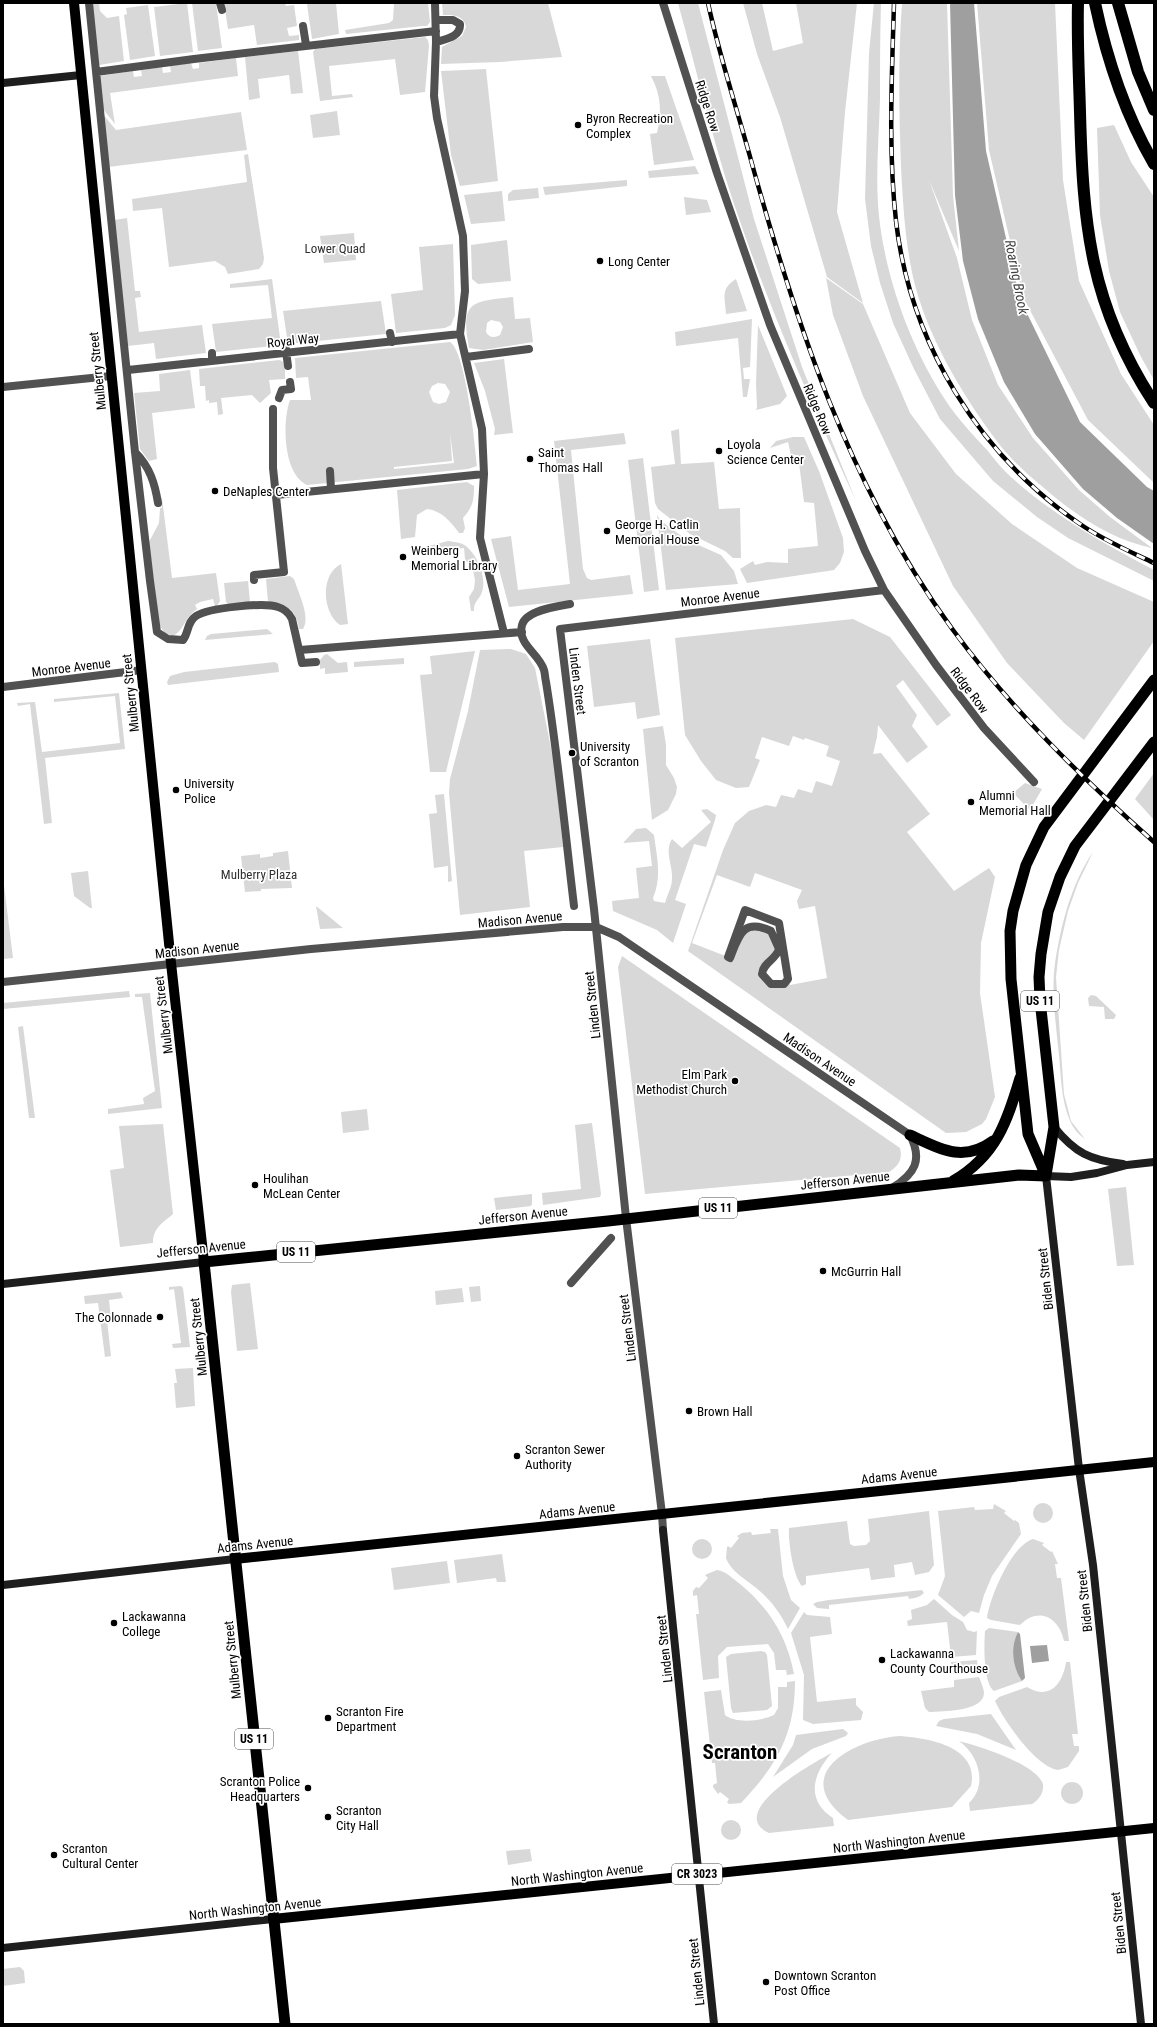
<svg xmlns="http://www.w3.org/2000/svg" width="1157" height="2027" font-family="'Roboto Condensed',sans-serif">
<style>
.green{fill:#d8d8d8;fill-rule:evenodd}
.water{fill:#9f9f9f}
.lines{fill:none;stroke-linecap:round;stroke-linejoin:round}
.pedestrian{stroke:#515151;stroke-width:8}
.minor{stroke:#515151;stroke-width:8}
.tertiary{stroke:#515151;stroke-width:8}
.secondary{stroke:#1e1e1e;stroke-width:8}
.primary{stroke:#000;stroke-width:10}
.trunk{stroke:#000;stroke-width:11}
.motorway{stroke:#000;stroke-width:12}
.rail-casing{stroke:#000;stroke-width:4.5}
.rail{stroke:#fff;stroke-width:3;stroke-dasharray:9;stroke-linecap:butt}
.poi-dot{fill:#000;stroke:#fff;stroke-width:1.5}
.labels{text-anchor:middle;stroke-width:3.5;stroke-linejoin:round;paint-order:stroke}
.shield{fill:#fff;stroke:#4c4c4c;stroke-width:1}
.shield-label{font-size:12px;font-weight:bold;fill:#000}
.street-label{font-size:13px;fill:#000;stroke:#fff}
.poi-label{font-size:13px;fill:#000;stroke:#fff;text-anchor:start}
.park-label{font-size:13px;fill:#2f2f2f;stroke:#fff}
.water-label{font-size:14px;font-style:italic;fill:#404040;stroke:#fff}
.town-label{font-size:21px;font-weight:bold;fill:#000;stroke:#fff}
</style>
<rect width="100%" height="100%" fill="#fff"/>
<!-- green -->
<path class="green" d="M92,3H99L100,11L107,18L119,16L124,61L99,65Z
M187,3L193,52L160,56L154,7Z
M192,3H216L222,48L198,51Z
M224,3H285L286,6L294,5L297,26L287,28L289,36L299,35V40L257,45L254,25L228,29Z
M336,3L339,34L312,39L307,4Z
M394,3H428L430,22L427,26H423L346,34L345,30L389,23L393,20Z
M442,3H548L562,57L500,62L441,64L442,47L462,36L466,27C464,15 453,15 443,15Z
M678,3H698L754,219L802,367L856,501C815,412 775,322 743,230C716,156 699,79 678,3Z
M743,3H762L773,51L803,43L796,3H857L845,112L837,212L863,303L827,277L780,117L757,54Z
M874,3H881C880,35 880,67 880,99C879,138 875,177 879,216C886,280 911,348 946,401C958,419 973,435 988,451C995,460 1002,469 1011,477C1053,515 1104,544 1154,570V581L1068,538L1037,517L993,481L940,419L914,369L893,323L880,283L871,246L865,199L869,53Z
M902,3H947L953,196L959,251L929,180L957,258L972,320L998,385L1033,438L1079,490L1110,517L1152,548C1112,540 1075,515 1044,488C1027,474 1009,458 996,440C961,393 926,334 913,277C905,241 903,204 901,167C899,112 898,57 902,3Z
M977,3H1055L1063,180L1079,281L1121,374L1154,425V483L1088,420L1023,297L989,150Z
M148,5L155,56L130,60L124,15L127,14L126,8Z
M425,37L428,40L429,46L425,92L400,95L395,59L329,66L332,96L352,94L353,97L320,101L313,52L315,49Z
M298,51L303,93L291,94L289,75L258,79L260,98L249,100L245,57Z
M236,58L238,76L110,93L115,124L103,109L100,76L133,71L134,77L142,76L141,70L162,67L163,73L171,72L170,66L191,63L193,69L199,68V63Z
M486,69L498,181L460,186L451,155L441,71Z
M651,76H665L694,160L654,165L650,134L657,133C662,112 661,95 651,76Z
M337,111L340,135L313,138L310,115Z
M241,112L247,150L108,167L102,113L116,130Z
M1114,125L1131,162L1154,197V380L1141,357L1120,312L1109,271L1100,215L1097,128Z
M248,154L264,258L263,264L259,269L228,274L225,267L215,261L169,267L162,208L133,211L132,199L247,182L244,155Z
M695,166L699,174L649,178L648,171Z
M627,180V186L545,195L543,187Z
M538,188L539,198L508,201V194L513,190Z
M502,191L505,221L471,224L464,195Z
M684,197L707,200L711,212L686,215Z
M127,218L135,291H140L141,297L135,298L139,332L202,325L206,353L156,359L154,343L128,346L114,220Z
M354,233L356,260L324,263L320,236Z
M507,240L511,281L478,284L472,279L471,245Z
M453,244L455,315L451,325L445,328L396,333L391,294L423,290L419,247Z
M826,278L863,304L910,413L956,474L1012,524L1077,568L1154,602V641L1084,740L1064,723L1007,663L953,586L863,396L833,315Z
M272,279L281,345L216,352L212,324L272,318L268,285L230,288V284Z
M736,279L747,311L726,314C725,297 720,289 736,279Z
M513,297L515,319L530,318L533,342L483,350L469,348C460,300 472,302 513,297ZM491,320L500,322L503,327L500,335C495,338 489,338 486,332L487,323Z
M381,301L386,334L288,344L283,311Z
M752,319L750,367L743,368L744,379H750L747,397H743L738,338L676,346L675,332Z
M758,325L787,396L780,404L756,410L757,407L756,383Z
M450,342C466,352 475,445 477,466L468,469L307,485C283,474 282,422 290,400H311L308,377L296,378L295,358ZM438,383L445,384L450,392L446,402L439,404L433,402L429,392L432,386ZM450,433L454,463L394,469V467L452,461Z
M504,359L513,433L494,435L495,429L485,391L474,363Z
M279,360L282,361L285,365V379L269,380L271,393L260,403L252,395L221,398L223,414L218,415L217,402L209,403V400L206,401L205,386H200L199,369Z
M190,370L195,408L152,413L157,459L149,461L140,449L134,393L160,391L159,374Z
M679,429L681,464L714,462L719,509L740,508L741,558H733L725,551L690,534L658,509L655,503L651,467L675,464L671,431Z
M624,433L626,444L571,450L583,569L587,578L591,580L630,575L633,594L509,607L491,539L511,536L518,590L570,584L554,441Z
M793,437H804L819,471L843,538L844,552L840,563L834,570L828,571L747,583L740,569L753,561L755,565L767,562L788,563V549L818,546L814,503L804,502L798,455H791L788,442L770,448L776,441Z
M643,458L659,590L644,592L628,460Z
M467,482L474,486C474,500 473,507 463,518L465,528L463,533H459C450,521 442,511 427,509L417,515L415,537L401,539L397,490Z
M160,498H162L172,578L216,573L220,601L217,606H215L213,599L200,602L195,605L197,609C185,617 184,630 173,636L165,633L159,625L149,542L159,523L160,508H162Z
M657,515L661,521L687,540L721,555L734,571L738,584L666,590Z
M448,541C454,542 461,542 466,546C477,555 487,577 482,592C480,599 473,602 474,611H471L469,597L474,589L475,580L473,570L465,559L464,548L421,553L429,546Z
M341,564L348,624L340,625C322,613 320,574 341,564Z
M290,576L294,579C298,592 311,617 303,629H299C297,610 286,603 268,602L266,579Z
M248,581L250,602L229,605L226,602L224,583Z
M853,619L890,637L951,715L937,726L903,680L896,686L917,715L912,726L928,747L907,763L878,725L877,737L873,754L881,753L930,814L907,832L954,891L989,868L995,877L981,943L980,993L995,1097L986,1119L982,1124L966,1132L946,1133L688,951L723,850L735,823L749,811L766,805L776,807L781,795L794,798L798,789L812,793L816,781L832,786L840,761L826,756L829,746L805,738L804,740L793,736L789,746L762,737L755,758L760,760L749,787L736,788L716,780L701,761L685,735L675,638ZM755,873L802,890L797,901L799,909L815,906L827,978L790,985L788,979L771,984L764,967L779,949L763,927L745,929L728,957L692,943L717,875L750,887Z
M267,629L273,634L205,640L207,636L211,634Z
M650,639L660,715L637,719L635,702L594,707L587,646Z
M511,649L526,654L535,668L555,768L563,847L524,851L530,907L460,915L449,793L450,779L468,711L480,650Z
M475,651L446,772H430L420,675L432,674L430,656Z
M327,654L338,663L347,662L348,672L325,674V668L320,669V660L324,655Z
M404,658V664L354,667V662Z
M275,662L278,664L279,672L168,685L167,682L170,676L184,672Z
M119,693L125,749L45,758L52,823L44,824L30,704L18,706L17,703L35,702L42,752L120,743L115,696L54,702V699Z
M663,726L666,745V765L674,778L677,787L676,794L668,810L652,820L643,729Z
M1154,773V820L1135,799Z
M1025,783L1042,789L1030,810L1013,793Z
M444,794L452,881L448,882V866L434,868L429,814L437,813L435,795Z
M707,809L716,815L715,820L706,847L694,844L675,900L686,904L673,943L657,930L613,911L612,901L639,898L636,868L652,866L649,841L623,843L636,829L646,828L654,835C657,858 662,876 653,898L654,901L665,903C667,895 672,887 672,879C673,866 664,851 672,839L682,848L711,822L701,810Z
M288,851L292,888L261,889V891L245,892L241,856L260,854V858L273,856V853Z
M1093,852L1078,883L1068,911L1059,950L1056,977L1064,1094L1071,1121L1085,1139C1079,1135 1073,1128 1070,1121C1061,1100 1061,1076 1059,1055C1056,1025 1051,993 1055,963C1061,925 1071,884 1093,852Z
M88,871L92,908H90L74,896L71,873Z
M3,877L13,958L3,959Z
M316,906L343,928L320,929Z
M622,956L900,1148C903,1160 898,1166 889,1172L645,1194L618,967Z
M129,991L130,997L3,1009V1003Z
M150,993L162,1108L108,1114V1109L144,1104L143,1098L155,1091L142,997H135V994Z
M1091,995L1096,996L1116,1015L1114,1019H1105L1104,1007L1089,1006L1088,998Z
M23,1026L35,1118H29L18,1027Z
M367,1109L369,1130L343,1133L341,1112Z
M592,1123L601,1194L600,1197L543,1205L542,1193L581,1189L575,1125Z
M163,1124L173,1214C164,1222 153,1227 153,1243L120,1247L110,1170L124,1168L119,1126Z
M1126,1187L1134,1265L1117,1266L1108,1189Z
M532,1194V1204L531,1206L496,1210L494,1198Z
M250,1283L258,1349L237,1351L231,1292L232,1285Z
M181,1286L183,1288L190,1347L173,1348L172,1344L181,1343L174,1289L169,1290V1287Z
M480,1286L481,1301L471,1302L469,1287Z
M462,1288L464,1302L436,1305L435,1291Z
M121,1292L123,1298L109,1300L111,1319L107,1320L111,1356L105,1357L98,1303L85,1304L84,1296Z
M193,1368L195,1406L176,1408L174,1383H177L175,1369Z
M1033 1513a10 10 0 1 1 20 0a10 10 0 1 1-20 0Z
M994,1504L1006,1511L1004,1513L1014,1521L1015,1520L1019,1523L1021,1534L992,1576L984,1595L979,1613L971,1611L964,1617L938,1595L945,1576L938,1511L974,1507L975,1510L993,1509Z
M929,1511L934,1565L929,1572L915,1575L912,1562L894,1565L895,1577L871,1580L869,1568L806,1576V1584L802,1586C793,1577 788,1540 789,1528L847,1521L850,1544L854,1546L866,1545L870,1541L868,1519Z
M770,1529H778L783,1576L791,1600L800,1608L788,1629C782,1616 773,1603 762,1593C751,1582 731,1573 726,1558L727,1547L728,1546L731,1548L739,1538L737,1536L742,1533L751,1532L752,1535L771,1533Z
M692 1549a10 10 0 1 1 20 0a10 10 0 1 1-20 0Z
M1033,1539L1044,1543L1042,1545L1051,1552L1052,1551L1058,1564H1055L1057,1578H1061L1069,1641H1064C1059,1618 1039,1606 1020,1625L991,1620L987,1618C990,1597 1011,1546 1033,1539Z
M502,1554L506,1582H497L496,1578L457,1583L454,1560Z
M447,1561L450,1583L394,1590L391,1568Z
M717,1570C726,1571 733,1579 740,1584C769,1608 787,1636 794,1674L787,1675L786,1670H776L774,1653L768,1644L727,1647L718,1656L719,1678L703,1680L696,1614H699L697,1595L693,1596V1591L696,1587L699,1588L708,1578L705,1575L707,1574Z
M922,1590L924,1593C920,1597 915,1598 909,1599L908,1596L829,1605V1609L817,1608L813,1604L817,1602L829,1600Z
M934,1599L952,1615L963,1622L967,1630L974,1632L977,1631L976,1655L951,1657L947,1622L908,1626L907,1621L912,1619L911,1610L927,1605Z
M804,1612L807,1615L830,1617L832,1634L810,1637L817,1702L856,1698V1705L863,1712L861,1720L813,1724L803,1720L804,1675L791,1633Z
M989,1628L1018,1632C1010,1648 1012,1666 1022,1681L994,1691C983,1682 984,1645 985,1631Z
M761,1651L765,1652L767,1655L772,1706L767,1710L733,1713L731,1708L726,1657L731,1654Z
M977,1660L978,1670L953,1674L951,1662Z
M1066,1662H1070L1078,1734H1072L1074,1746H1079V1751L1068,1767L1058,1770C1036,1767 1004,1721 995,1701L999,1697L1027,1687C1050,1701 1063,1683 1066,1662Z
M979,1677C981,1682 983,1687 984,1692C985,1712 943,1711 929,1712L925,1708L921,1691L954,1687V1680Z
M795,1681C795,1734 777,1765 741,1803L729,1804L727,1802L729,1799L720,1792L718,1794L713,1787V1785L717,1783L715,1763H712L704,1692L721,1690L725,1715C736,1724 761,1721 774,1715L778,1708V1687H787V1682Z
M991,1714L1016,1750L977,1734L936,1726L939,1721L944,1719Z
M843,1729L848,1733L846,1736L812,1749L773,1777L793,1745L796,1735Z
M900,1736C927,1738 980,1746 971,1786L952,1807L848,1820C787,1775 853,1739 900,1736Z
M959,1741C979,1746 1036,1764 1043,1784C1044,1793 1039,1800 1032,1804L970,1811L969,1803C988,1785 979,1755 959,1741Z
M832,1753C813,1773 805,1800 833,1818L834,1826L769,1833C724,1812 816,1761 832,1753Z
M1061 1793a11 11 0 1 1 22 0a11 11 0 1 1-22 0Z
M721 1830a10 10 0 1 1 20 0a10 10 0 1 1-20 0Z
M530,1849L532,1861L508,1865L506,1851Z
M20,1967L24,1971L25,1983L3,1986V1969Z"/>
<!-- water -->
<path class="water" d="M950,3H974L986,151L1020,299L1080,422L1147,487L1154,491V544L1117,518L1083,489L1035,434L1004,382L978,319L963,261L955,195Z
M1018,1632L1020,1634L1025,1678L1022,1681C1012,1667 1010,1647 1018,1632Z
M1047,1645L1049,1661L1032,1663L1030,1646Z"/>
<g class="lines">
<!-- pedestrian -->
<path class="pedestrian" d="M89,3L135,452L150,581L157,632L168,639L183,640C189,632 187,622 196,616C208,608 264,602 278,607C285,609 289,613 292,619L302,663L316,662
M220,3L222,10
M435,3L436,42L434,96L437,118L463,236L465,291L460,334L482,429L484,474L480,538L504,633
M436,20H453L460,24C461,37 446,39 436,42
M303,26L306,45
M96,72L194,59L436,31
M390,333L392,342
M285,344L288,366
M212,353V361
M466,357L529,349
M128,370L460,334
M279,398L282,390L291,389L290,382
M135,452C150,467 155,484 158,503
M330,471L331,489
M276,495L484,474
M254,580V575L284,572L273,468V409
M570,604C558,606 526,610 522,625C517,645 539,653 544,670C545,673 545,678 546,682C558,756 565,831 574,906
M300,650L522,632
M745,910L779,923L788,979L784,984H771L762,974C763,962 776,960 779,949L771,931C743,918 739,935 730,958L728,957Z
M571,1283L611,1238"/>
<!-- minor -->
<path class="minor" d="M663,3L717,173L770,325L865,551L884,590L936,665L984,728L1034,782
M3,387L111,376
M3,687L142,670
M3,982L311,949L563,927H596L619,937L910,1135C923,1160 915,1174 892,1188
M662,1514L626,1218L594,909L560,629L884,590"/>
<!-- tertiary -->
<path class="tertiary" d="M662,1514L663,1530"/>
<!-- secondary -->
<path class="secondary" d="M3,83L81,75
M1054,1127C1075,1153 1090,1160 1123,1164
M3,1284L204,1262
M663,1530L714,2024
M3,1585L235,1559
M3,1948L273,1919
M1141,2024L1093,1565L1079,1469L1046,1176L1071,1177L1097,1173L1127,1165L1154,1162"/>
<!-- primary -->
<path class="primary" d="M74,3L171,963L204,1262
M235,1559L1154,1462
M273,1919L1154,1828"/>
<!-- trunk -->
<path class="trunk" d="M910,1135C940,1149 963,1163 993,1141
M1046,1175L1054,1127L1040,1000L1039,977L1041,954L1048,912L1060,877L1075,846L1154,742
M1046,1176L1028,1134L1011,979L1010,931L1013,911L1026,865L1044,827L1154,680
M953,1181C996,1156 1007,1122 1020,1078
M285,2024L204,1262L608,1221L1019,1175L1046,1176"/>
<!-- motorway -->
<path class="motorway" d="M1078,3C1077,39 1079,76 1080,112C1083,225 1090,305 1154,403
M1095,3C1107,60 1125,114 1154,164
M1118,3L1138,72L1154,110"/>
<defs>
<path id="rail" d="M708,3C719,54 735,103 749,153C795,321 849,488 953,630C1011,709 1081,777 1154,842
M894,3C892,74 888,150 896,221C910,343 979,455 1080,524C1103,540 1129,551 1154,563"/>
</defs>
<!-- rail casing -->
<use href="#rail" class="rail-casing"/>
<!-- rail -->
<use href="#rail" class="rail"/>
</g>
<!-- markers -->
<g class="poi-dot">
<circle cx="578" cy="125" r="4"/>
<circle cx="600" cy="261" r="4"/>
<circle cx="719" cy="451" r="4"/>
<circle cx="530" cy="459" r="4"/>
<circle cx="215" cy="491" r="4"/>
<circle cx="607" cy="531" r="4"/>
<circle cx="403" cy="557" r="4"/>
<circle cx="572" cy="753" r="4"/>
<circle cx="176" cy="790" r="4"/>
<circle cx="971" cy="802" r="4"/>
<circle cx="735" cy="1081" r="4"/>
<circle cx="255" cy="1185" r="4"/>
<circle cx="823" cy="1271" r="4"/>
<circle cx="160" cy="1317" r="4"/>
<circle cx="689" cy="1411" r="4"/>
<circle cx="517" cy="1456" r="4"/>
<circle cx="114" cy="1623" r="4"/>
<circle cx="882" cy="1660" r="4"/>
<circle cx="328" cy="1718" r="4"/>
<circle cx="308" cy="1788" r="4"/>
<circle cx="328" cy="1817" r="4"/>
<circle cx="54" cy="1855" r="4"/>
<circle cx="766" cy="1982" r="4"/>
</g>
<g class="labels">
<!-- shield labels -->
<g class="shield">
<rect x="1021" y="991" width="38" height="20" rx="3"/>
<rect x="699" y="1198" width="38" height="20" rx="3"/>
<rect x="277" y="1242" width="38" height="20" rx="3"/>
<rect x="235" y="1729" width="38" height="20" rx="3"/>
<rect x="672" y="1864" width="50" height="20" rx="3"/>
</g>
<g class="shield-label">
<text x="1040" y="1005">US 11</text>
<text x="718" y="1212">US 11</text>
<text x="296" y="1256">US 11</text>
<text x="254" y="1743">US 11</text>
<text x="697" y="1878">CR 3023</text>
</g>
<!-- street labels -->
<g class="street-label">
<text transform="translate(708 106) rotate(72)" y="5">Ridge Row</text>
<text transform="translate(293 340) rotate(-6)" y="5">Royal Way</text>
<text transform="translate(97 371) rotate(-96)" y="5">Mulberry Street</text>
<text transform="translate(818 409) rotate(67)" y="5">Ridge Row</text>
<text transform="translate(720 597) rotate(-7)" y="5">Monroe Avenue</text>
<text transform="translate(71 667) rotate(-7)" y="5">Monroe Avenue</text>
<text transform="translate(578 681) rotate(83)" y="5">Linden Street</text>
<text transform="translate(970 690) rotate(53)" y="5">Ridge Row</text>
<text transform="translate(130 693) rotate(-96)" y="5">Mulberry Street</text>
<text transform="translate(520 919) rotate(-5)" y="5">Madison Avenue</text>
<text transform="translate(197 949) rotate(-6)" y="5">Madison Avenue</text>
<text transform="translate(592 1005) rotate(-96)" y="5">Linden Street</text>
<text transform="translate(163 1015) rotate(-97)" y="5">Mulberry Street</text>
<text transform="translate(820 1059) rotate(34)" y="5">Madison Avenue</text>
<text transform="translate(845 1180) rotate(-6)" y="5">Jefferson Avenue</text>
<text transform="translate(523 1215) rotate(-6)" y="5">Jefferson Avenue</text>
<text transform="translate(201 1248) rotate(-6)" y="5">Jefferson Avenue</text>
<text transform="translate(1045 1279) rotate(-96)" y="5">Biden Street</text>
<text transform="translate(627 1328) rotate(-97)" y="5">Linden Street</text>
<text transform="translate(198 1337) rotate(-96)" y="5">Mulberry Street</text>
<text transform="translate(899 1475) rotate(-6)" y="5">Adams Avenue</text>
<text transform="translate(577 1510) rotate(-6)" y="5">Adams Avenue</text>
<text transform="translate(255 1544) rotate(-6)" y="5">Adams Avenue</text>
<text transform="translate(1084 1601) rotate(-96)" y="5">Biden Street</text>
<text transform="translate(664 1649) rotate(-96)" y="5">Linden Street</text>
<text transform="translate(232 1660) rotate(-96)" y="5">Mulberry Street</text>
<text transform="translate(899 1841) rotate(-6)" y="5">North Washington Avenue</text>
<text transform="translate(577 1874) rotate(-6)" y="5">North Washington Avenue</text>
<text transform="translate(255 1908) rotate(-6)" y="5">North Washington Avenue</text>
<text transform="translate(1118 1923) rotate(-96)" y="5">Biden Street</text>
<text transform="translate(696 1972) rotate(-96)" y="5">Linden Street</text>
</g>
<!-- poi labels -->
<g class="poi-label">
<text x="586" y="123">Byron Recreation<tspan x="586" dy="15">Complex</tspan></text>
<text x="608" y="266">Long Center</text>
<text x="727" y="449">Loyola<tspan x="727" dy="15">Science Center</tspan></text>
<text x="538" y="457">Saint<tspan x="538" dy="15">Thomas Hall</tspan></text>
<text x="223" y="496">DeNaples Center</text>
<text x="615" y="529">George H. Catlin<tspan x="615" dy="15">Memorial House</tspan></text>
<text x="411" y="555">Weinberg<tspan x="411" dy="15">Memorial Library</tspan></text>
<text x="580" y="751">University<tspan x="580" dy="15">of Scranton</tspan></text>
<text x="184" y="788">University<tspan x="184" dy="15">Police</tspan></text>
<text x="979" y="800">Alumni<tspan x="979" dy="15">Memorial Hall</tspan></text>
<text x="727" y="1079" text-anchor="end">Elm Park<tspan x="727" dy="15">Methodist Church</tspan></text>
<text x="263" y="1183">Houlihan<tspan x="263" dy="15">McLean Center</tspan></text>
<text x="831" y="1276">McGurrin Hall</text>
<text x="152" y="1322" text-anchor="end">The Colonnade</text>
<text x="697" y="1416">Brown Hall</text>
<text x="525" y="1454">Scranton Sewer<tspan x="525" dy="15">Authority</tspan></text>
<text x="122" y="1621">Lackawanna<tspan x="122" dy="15">College</tspan></text>
<text x="890" y="1658">Lackawanna<tspan x="890" dy="15">County Courthouse</tspan></text>
<text x="336" y="1716">Scranton Fire<tspan x="336" dy="15">Department</tspan></text>
<text x="300" y="1786" text-anchor="end">Scranton Police<tspan x="300" dy="15">Headquarters</tspan></text>
<text x="336" y="1815">Scranton<tspan x="336" dy="15">City Hall</tspan></text>
<text x="62" y="1853">Scranton<tspan x="62" dy="15">Cultural Center</tspan></text>
<text x="774" y="1980">Downtown Scranton<tspan x="774" dy="15">Post Office</tspan></text>
</g>
<!-- park labels -->
<g class="park-label">
<text x="335" y="253">Lower Quad</text>
<text x="259" y="879">Mulberry Plaza</text>
</g>
<!-- water labels -->
<g class="water-label">
<text transform="translate(1017 277) rotate(79)" y="5">Roaring Brook</text>
</g>
<!-- town labels -->
<g class="town-label">
<text x="740" y="1759">Scranton</text>
</g>
</g>
<!-- border -->
<rect width="1157" height="2027" fill="none" stroke="#000000" stroke-width="8"/>
</svg>
